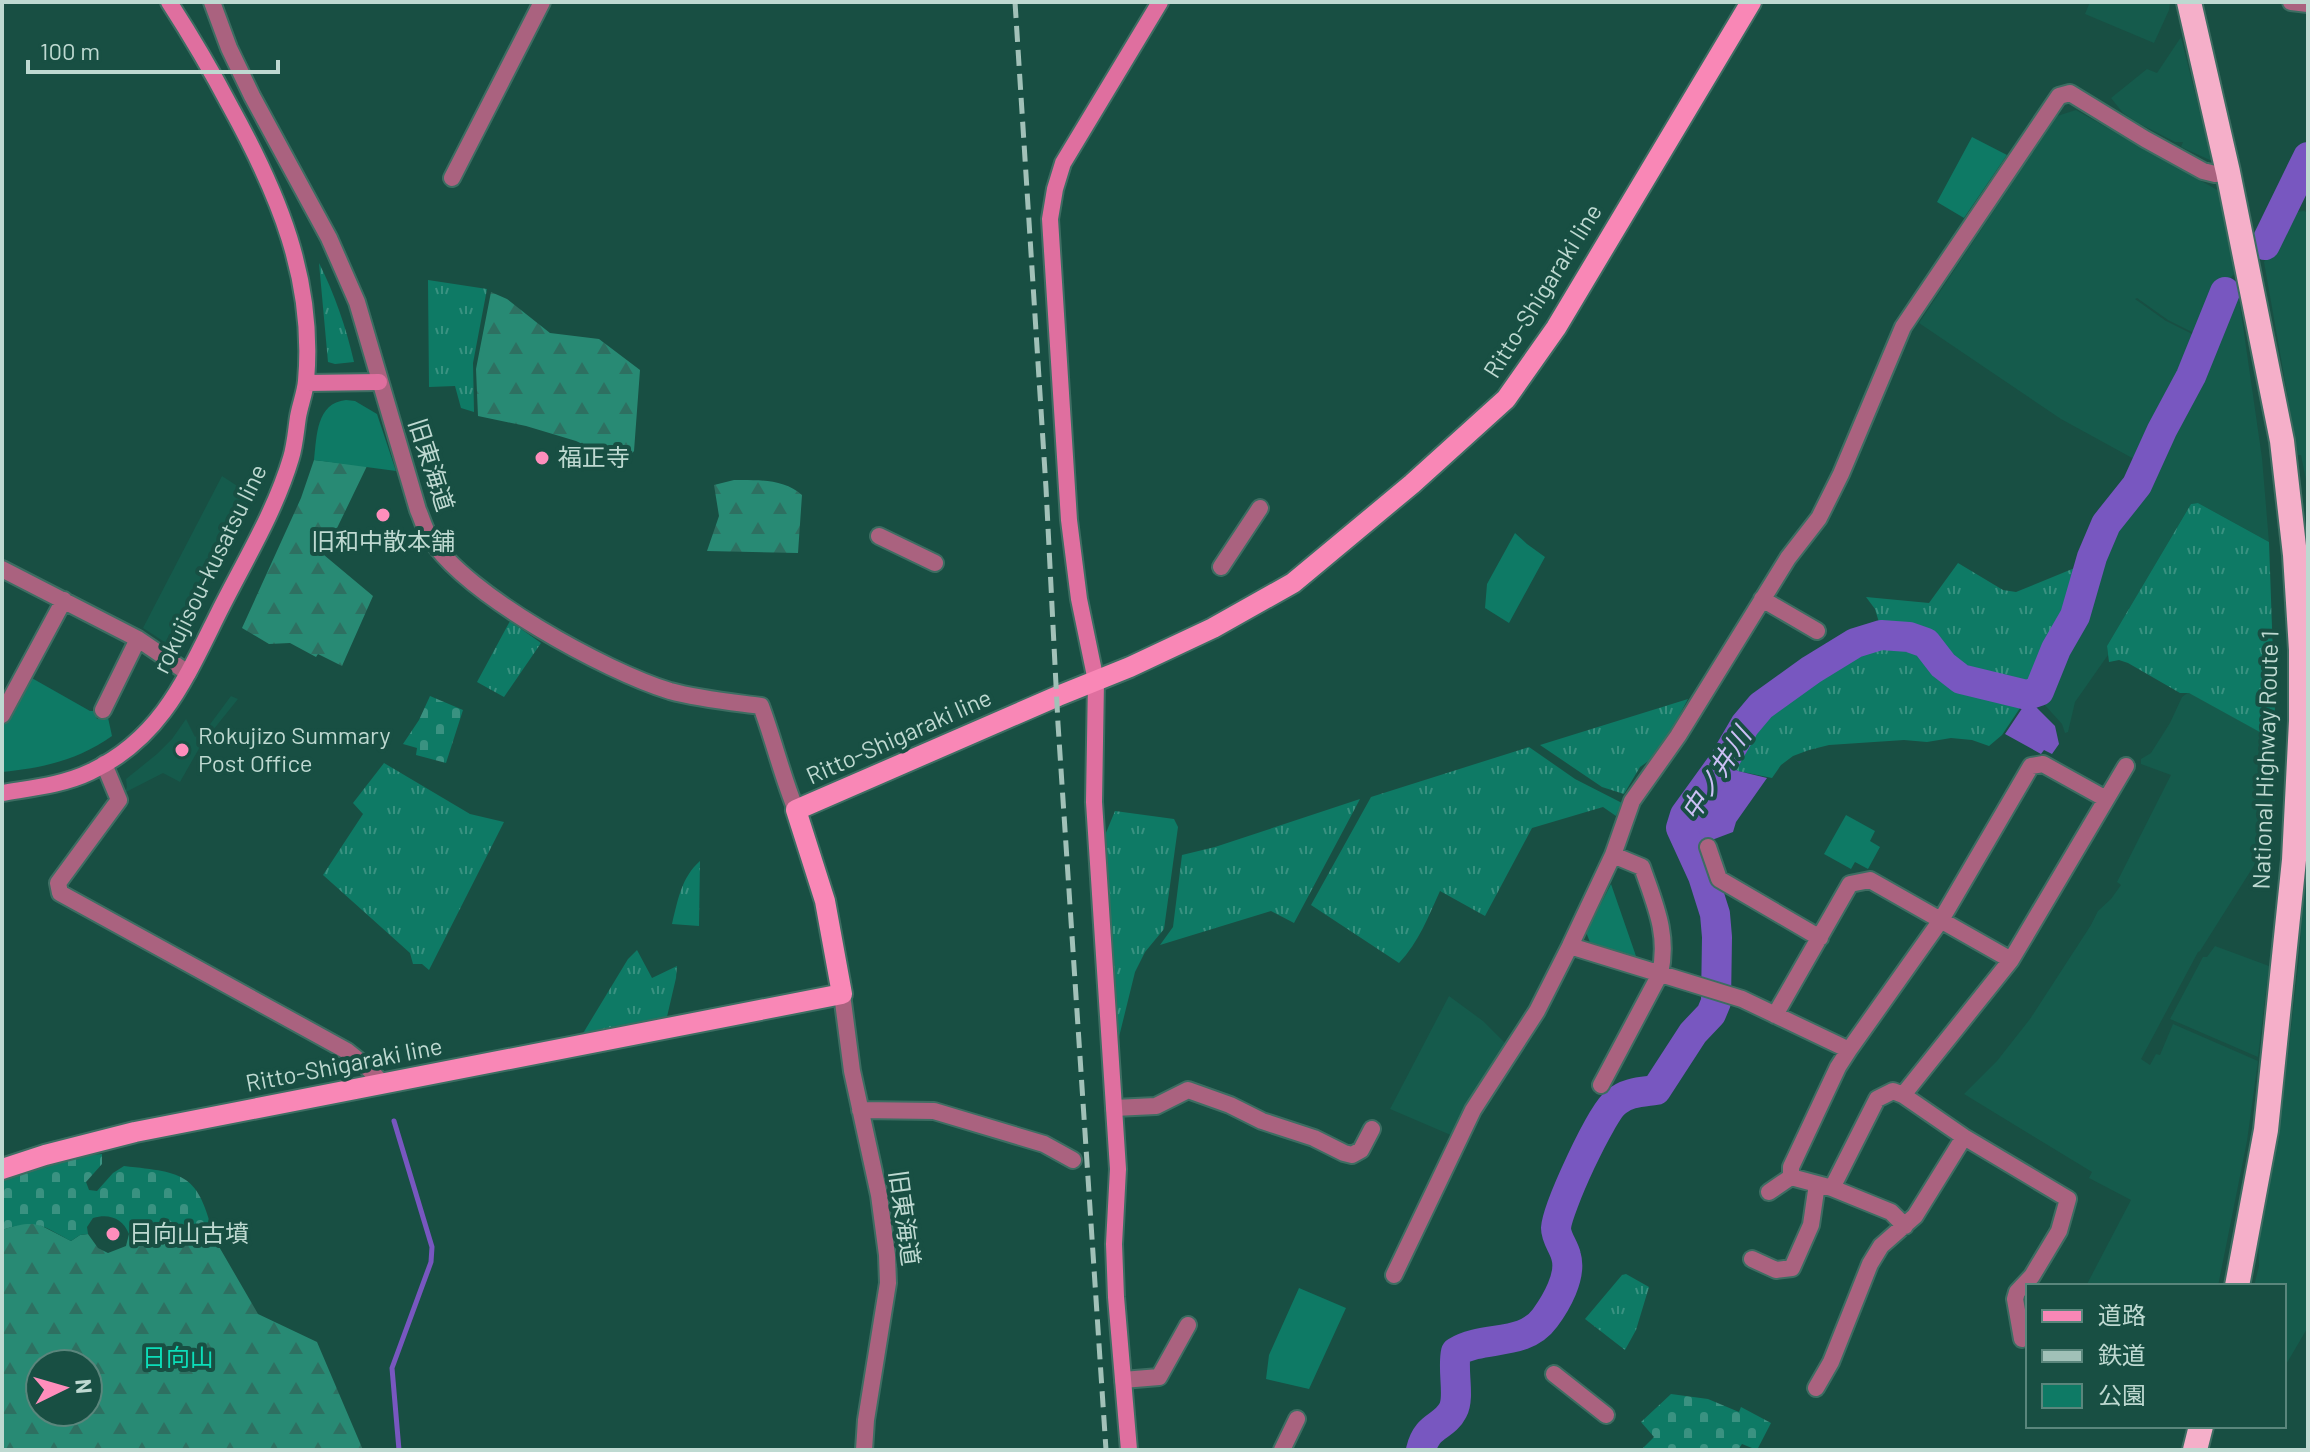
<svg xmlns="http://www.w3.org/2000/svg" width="2310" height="1452" font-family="Barlow,'Noto Sans JP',sans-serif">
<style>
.built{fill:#155b4c}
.grass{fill:url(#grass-tufts)}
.forest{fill:url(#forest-firs);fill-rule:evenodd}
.cemetery{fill:url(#cemetery-stones)}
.green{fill:#0e7a65}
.water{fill:#7857c0}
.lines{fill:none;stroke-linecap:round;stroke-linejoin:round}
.stream{stroke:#7857c0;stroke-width:5}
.river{stroke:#7857c0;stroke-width:30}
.street-casing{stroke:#3d6d62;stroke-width:20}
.secondary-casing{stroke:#3d6d62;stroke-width:20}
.primary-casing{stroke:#3d6d62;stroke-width:24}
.highway-casing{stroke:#3d6d62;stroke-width:28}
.street{stroke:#aa627f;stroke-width:16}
.secondary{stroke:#df6f9f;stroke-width:16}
.primary{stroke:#f987b6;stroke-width:20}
.highway{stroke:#f5afc9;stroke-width:24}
.rail{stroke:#a1c1b8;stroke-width:5;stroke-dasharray:16 8;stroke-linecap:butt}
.poi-dot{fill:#fe8ebc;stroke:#184f43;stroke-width:3}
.labels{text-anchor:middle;stroke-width:8;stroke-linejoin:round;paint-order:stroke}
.street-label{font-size:24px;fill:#bed9d1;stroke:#184f43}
.poi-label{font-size:24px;fill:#bed9d1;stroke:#184f43;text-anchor:start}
.park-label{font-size:24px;fill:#0cdeb9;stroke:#184f43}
.water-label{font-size:26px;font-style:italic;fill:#ccc0f5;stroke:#184f43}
</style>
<defs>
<pattern id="grass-tufts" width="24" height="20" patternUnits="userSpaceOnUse" patternTransform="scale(2)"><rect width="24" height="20" fill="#0e7a65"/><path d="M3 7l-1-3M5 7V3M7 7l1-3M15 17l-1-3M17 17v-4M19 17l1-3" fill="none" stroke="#3a9281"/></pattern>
<pattern id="forest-firs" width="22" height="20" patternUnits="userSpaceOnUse" patternTransform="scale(2)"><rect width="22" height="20" fill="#288a74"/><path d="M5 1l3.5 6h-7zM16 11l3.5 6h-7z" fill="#2e7061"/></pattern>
<pattern id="cemetery-stones" width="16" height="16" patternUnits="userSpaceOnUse" patternTransform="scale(2)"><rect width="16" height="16" fill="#0e7a65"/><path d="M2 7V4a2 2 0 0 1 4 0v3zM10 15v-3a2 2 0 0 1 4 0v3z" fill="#3a9281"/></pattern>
</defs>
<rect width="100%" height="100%" fill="#184f43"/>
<!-- built -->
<path class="built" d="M2090,2H2170L2169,10L2154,43L2085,14Z
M2181,37L2212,161L2181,147L2183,142H2175L2138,123L2123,113L2111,98L2147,69L2157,73Z
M2076,110L2219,191L2236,272L2218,291L2198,335L2168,320L2137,298L2135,299L2166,321L2198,337L2189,360L2134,459L2061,419L1919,323L2057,116Z
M2304,211L2308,213V490L2301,455H2298L2264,262L2295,212Z
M2239,298L2262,458L2269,542L2198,503L2191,504L2107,646L2108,655L2075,702L2068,732L2065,733L2062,724L2042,702L2064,651L2083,616L2093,577L2112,529L2142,493L2156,469L2159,468L2207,374L2225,323Z
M222,476L251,495L231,540L210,571L192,607L179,646L166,643L143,628Z
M2189,692L2276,741V788L2272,837L2200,951L2198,952L2141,1059L2150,1065L2156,1054L2160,1055L2173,1024L2258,1061L2247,1141L2218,1286H2086L2131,1200L2089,1178L2092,1172L1964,1094L1997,1061L2030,1019L2091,925L2098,911L2111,899L2121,885L2117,882L2171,775L2141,764V759L2151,753L2170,723L2182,697Z
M231,696L238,699L201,745L180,782L163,773L124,793L127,787L126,779L157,754L172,739L186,719L195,737L208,727Z
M2306,856L2308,858V1327L2284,1368V1286H2254L2259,1266L2258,1240L2284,1089L2299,959Z
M2215,946L2269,966L2258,1057L2170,1019L2203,957H2207Z
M1449,996L1483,1021L1506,1044L1453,1136L1390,1109Z"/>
<!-- grass -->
<path class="grass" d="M319,263C335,295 346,327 354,362L335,364L328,362Z
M428,280L487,289L473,363L474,412L461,408L455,386L429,387Z
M2198,503L2269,542L2276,741L2189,693H2180L2128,663L2119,660L2109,662L2107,646L2191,504Z
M1958,563L2003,590L2016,592L2082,565L2074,602L2068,619L2053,642L2039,682L2033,688L2022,690L1971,675L1946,662L1940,649L1931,640L1917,634L1881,629L1875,609L1866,597L1929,603Z
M510,621L541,643L504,697L477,682Z
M1881,641L1911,644L1924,649L1938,669L1960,685L2022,702V705L2002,735L1989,746L1972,740L1951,738L1927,742L1904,740L1829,745L1809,750L1793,756L1781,765L1772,778L1738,771L1730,767C1737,754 1742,739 1751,728C1778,693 1840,657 1881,641Z
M1688,699L1664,744L1653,758L1640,767L1624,794L1602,787L1540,745Z
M1529,747L1575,779L1622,803L1616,816L1603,807L1532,828L1485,916L1440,891C1428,917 1419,942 1399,963L1311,905L1371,797Z
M384,763L470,814L504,822L429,970L422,964H413L410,953L323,875L363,814L353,803Z
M1360,799L1294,923L1271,911L1160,945L1173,927L1182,855L1215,847Z
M1115,811L1174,819L1178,827L1164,929L1145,952L1135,972L1117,1045L1103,840Z
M700,861L699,926L672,924C678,900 681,878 700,861Z
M637,950L652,978L677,966L676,978L666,1021L582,1035L628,959Z
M1626,1274L1649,1287L1636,1330L1625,1350L1585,1319L1622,1275Z"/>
<!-- forest -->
<path class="forest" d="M491,292L507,299L550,333L599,339L640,370L634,451L624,463L576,441L526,426L478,416L476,369Z
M314,460L367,466L324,555L373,596L342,666L318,654L316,657L290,643L269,644L242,628L301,498Z
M734,480C758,480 784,479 802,495L798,553L707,551L719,516L714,485Z
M36,1223L71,1241L80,1235L88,1234L98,1248L108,1253L126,1246L129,1234L143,1223L172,1247L214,1238L258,1314L317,1342L363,1450H2V1230L20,1224ZM40,1364H88V1412H40Z"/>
<!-- cemetery -->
<path class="cemetery" d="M430,696L463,710L446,763L416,755L417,748L403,744L419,720Z
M102,1154V1164L86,1182L89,1190L97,1191L113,1173L124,1166C186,1173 198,1173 214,1238L172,1247L143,1224L129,1234C123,1219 110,1213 93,1218L87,1227L88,1234L80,1235L71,1241C40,1225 38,1218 2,1230V1178L74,1156Z
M1671,1394L1708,1399L1739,1412L1741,1407L1771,1423L1757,1450L1742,1444L1738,1450H1641L1654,1437L1641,1422Z"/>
<!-- green -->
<path class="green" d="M1972,137L2007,155L1964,218L1937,202Z
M346,400L355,401L377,414L396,471L314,460C317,436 316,403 346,400Z
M1515,533L1527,544L1545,557L1509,623L1485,608L1487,584Z
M30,677L90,711H95L97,719L107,713L112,736C78,760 43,768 2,772V728Z
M1846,815L1875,831L1870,841L1880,847L1868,869L1855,862L1851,869L1824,854Z
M1611,884L1637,959L1591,945L1586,932Z
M1299,1288L1346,1308L1309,1389L1266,1379L1269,1355Z"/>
<!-- water -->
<path class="water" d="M2034,705L2055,726L2059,744L2052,754L2044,750L2041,754L2005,734L2023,707Z
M1730,767L1738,771L1767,778L1736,822L1733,832L1696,846L1690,827L1693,820Z"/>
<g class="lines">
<!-- stream -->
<path class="stream" d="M394,1121L432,1247L431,1262L392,1368L399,1450"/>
<!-- river -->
<path class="river" d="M2265,245L2308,157
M1421,1450C1427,1424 1444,1428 1453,1410C1460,1397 1452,1369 1456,1352C1484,1335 1524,1347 1545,1318C1556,1303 1572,1276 1566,1256C1564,1247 1556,1238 1556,1228C1557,1209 1601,1113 1616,1102C1627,1092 1642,1092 1656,1090L1693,1033L1711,1014L1716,1002L1717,937L1715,914L1703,876L1681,828L1685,815L1724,761L1745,725L1761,706L1811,670L1855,643L1881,635L1909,637L1926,643L1943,665L1961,679L2027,695L2039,691L2056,649L2075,616L2092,557L2106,524L2137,485L2162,430L2191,376L2225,292"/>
<defs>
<path id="street" d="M212,2L229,48L252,96L329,238L357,302L418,510C422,519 425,530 430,538C466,595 605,671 670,691C699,699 731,702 761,706C774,741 782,776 796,810
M2291,2L2308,4
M452,178L542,2
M879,536L935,563
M1221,567L1260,508
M2,569L138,639L188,673
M1762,599L1817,631
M103,710L138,639
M2,715L64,600
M104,764L119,800L58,883L60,893L347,1051L367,1067L383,1084
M1708,847L1719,879L1820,938
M1570,946L1742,999L1849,1050L1941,920L2031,766L2043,764L2106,799
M842,994L852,1071L879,1195L887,1255L888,1283L866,1420L864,1450
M1775,1015L1850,884L1870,880L2011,960
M1601,1085L1660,974C1669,934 1655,905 1642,867L1613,855
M1903,1095L2011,960L2126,766
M1114,1108L1156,1106L1188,1090L1230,1105L1262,1121L1314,1138L1344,1153L1352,1155L1361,1150L1372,1129
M860,1110L934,1111L1044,1144L1073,1160
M1791,1177V1167L1838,1067L1849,1050
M1832,1188L1877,1099L1893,1091L1903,1095L1964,1137L2068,1199L2059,1231L2032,1276L2017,1292L2015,1299L2022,1339
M1769,1192L1791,1177L1832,1188L1891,1212L1905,1226
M1752,1259L1776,1270L1792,1268L1811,1225L1817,1184
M1394,1275L1473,1110L1537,1011L1570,946L1613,855L1632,801L1678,736L1788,558L1819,518L1841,474L1903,327L2059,96L2070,93L2145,139L2203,171L2215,174L2228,172
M1554,1374L1606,1415
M1123,1380L1159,1377L1188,1325
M1816,1388L1831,1362L1870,1264L1881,1246L1915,1216L1964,1137
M1282,1450L1297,1419"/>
<path id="secondary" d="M306,383L379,382
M2,793C31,788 63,785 90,772C161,739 186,678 219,612C244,562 275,512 291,458C295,445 296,430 298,417C300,405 305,393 306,381C315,280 278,193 230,106C211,70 191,36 169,2
M1129,1450L1116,1297L1114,1244L1118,1169L1094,802L1096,681L1079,599L1069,520L1050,219L1055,189L1063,163L1160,2"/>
<path id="primary" d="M2,1169L45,1155L135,1132L842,994L825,901L796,810L1058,696L1130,667L1213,628L1293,583L1412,484L1506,399L1556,328L1751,2"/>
<path id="highway" d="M2189,2L2228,172L2282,441L2295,555L2301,650V721L2294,860L2266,1130L2237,1286
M2195,1450L2201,1426"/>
</defs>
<!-- street casing -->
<use href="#street" class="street-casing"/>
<!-- secondary casing -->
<use href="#secondary" class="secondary-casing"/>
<!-- primary casing -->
<use href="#primary" class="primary-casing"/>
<!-- highway casing -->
<use href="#highway" class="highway-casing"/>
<!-- street -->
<use href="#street" class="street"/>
<!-- secondary -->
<use href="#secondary" class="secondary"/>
<!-- primary -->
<use href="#primary" class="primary"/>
<!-- highway -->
<use href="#highway" class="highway"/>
<!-- rail -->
<path class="rail" d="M1015,2L1046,488L1058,724L1106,1450"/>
</g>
<!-- markers -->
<g class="poi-dot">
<circle cx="542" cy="458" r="8"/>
<circle cx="383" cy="515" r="8"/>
<circle cx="182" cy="750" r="8"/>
<circle cx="113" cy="1234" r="8"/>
</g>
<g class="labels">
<!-- street labels -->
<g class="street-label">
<text transform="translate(1543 291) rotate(-58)" y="8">Ritto-Shigaraki line</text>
<text transform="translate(431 465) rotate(72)" y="8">旧東海道</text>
<text transform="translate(210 569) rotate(-64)" y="8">rokujisou-kusatsu line</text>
<text transform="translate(899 737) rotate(-24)" y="8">Ritto-Shigaraki line</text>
<text transform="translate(2266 760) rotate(-88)" y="8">National Highway Route 1</text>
<text transform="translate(344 1065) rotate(-11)" y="8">Ritto-Shigaraki line</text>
<text transform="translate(904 1218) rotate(82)" y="8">旧東海道</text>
</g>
<!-- poi labels -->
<g class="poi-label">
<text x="558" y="466">福正寺</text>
<text x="383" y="550" text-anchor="middle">旧和中散本舗</text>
<text x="198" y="744">Rokujizo Summary<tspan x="198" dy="28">Post Office</tspan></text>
<text x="129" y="1242">日向山古墳</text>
</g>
<!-- park labels -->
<g class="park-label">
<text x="178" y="1366">日向山</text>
</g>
<!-- water labels -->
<g class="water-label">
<text transform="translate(1716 774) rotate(-57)" y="9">中ノ井川</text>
</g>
</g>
<!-- border -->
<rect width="2310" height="1452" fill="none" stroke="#bed9d1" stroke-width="8"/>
<!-- legend -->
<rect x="2026" y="1284" width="260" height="144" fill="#184f43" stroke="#5a867c" stroke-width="2"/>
<rect x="2042" y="1310" width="40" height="12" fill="#f987b6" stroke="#5a867c" stroke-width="2"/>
<text x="2098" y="1324" font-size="24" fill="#bed9d1">道路</text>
<rect x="2042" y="1350" width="40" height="12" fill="#a1c1b8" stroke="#5a867c" stroke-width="2"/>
<text x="2098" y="1364" font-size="24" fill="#bed9d1">鉄道</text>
<rect x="2042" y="1384" width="40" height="24" fill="#0e7a65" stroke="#5a867c" stroke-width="2"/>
<text x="2098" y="1404" font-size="24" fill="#bed9d1">公園</text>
<!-- north arrow -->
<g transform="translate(64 1388) rotate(85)"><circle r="38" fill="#184f43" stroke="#5a867c" stroke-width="2"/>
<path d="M0-6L14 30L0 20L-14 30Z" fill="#fe8ebc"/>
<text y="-12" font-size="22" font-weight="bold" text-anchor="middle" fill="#bed9d1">N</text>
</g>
<!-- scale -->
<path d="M28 60v12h250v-12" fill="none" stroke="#bed9d1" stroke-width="4"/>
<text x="40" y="60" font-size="24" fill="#bed9d1" stroke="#184f43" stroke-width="6" paint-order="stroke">100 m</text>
</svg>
